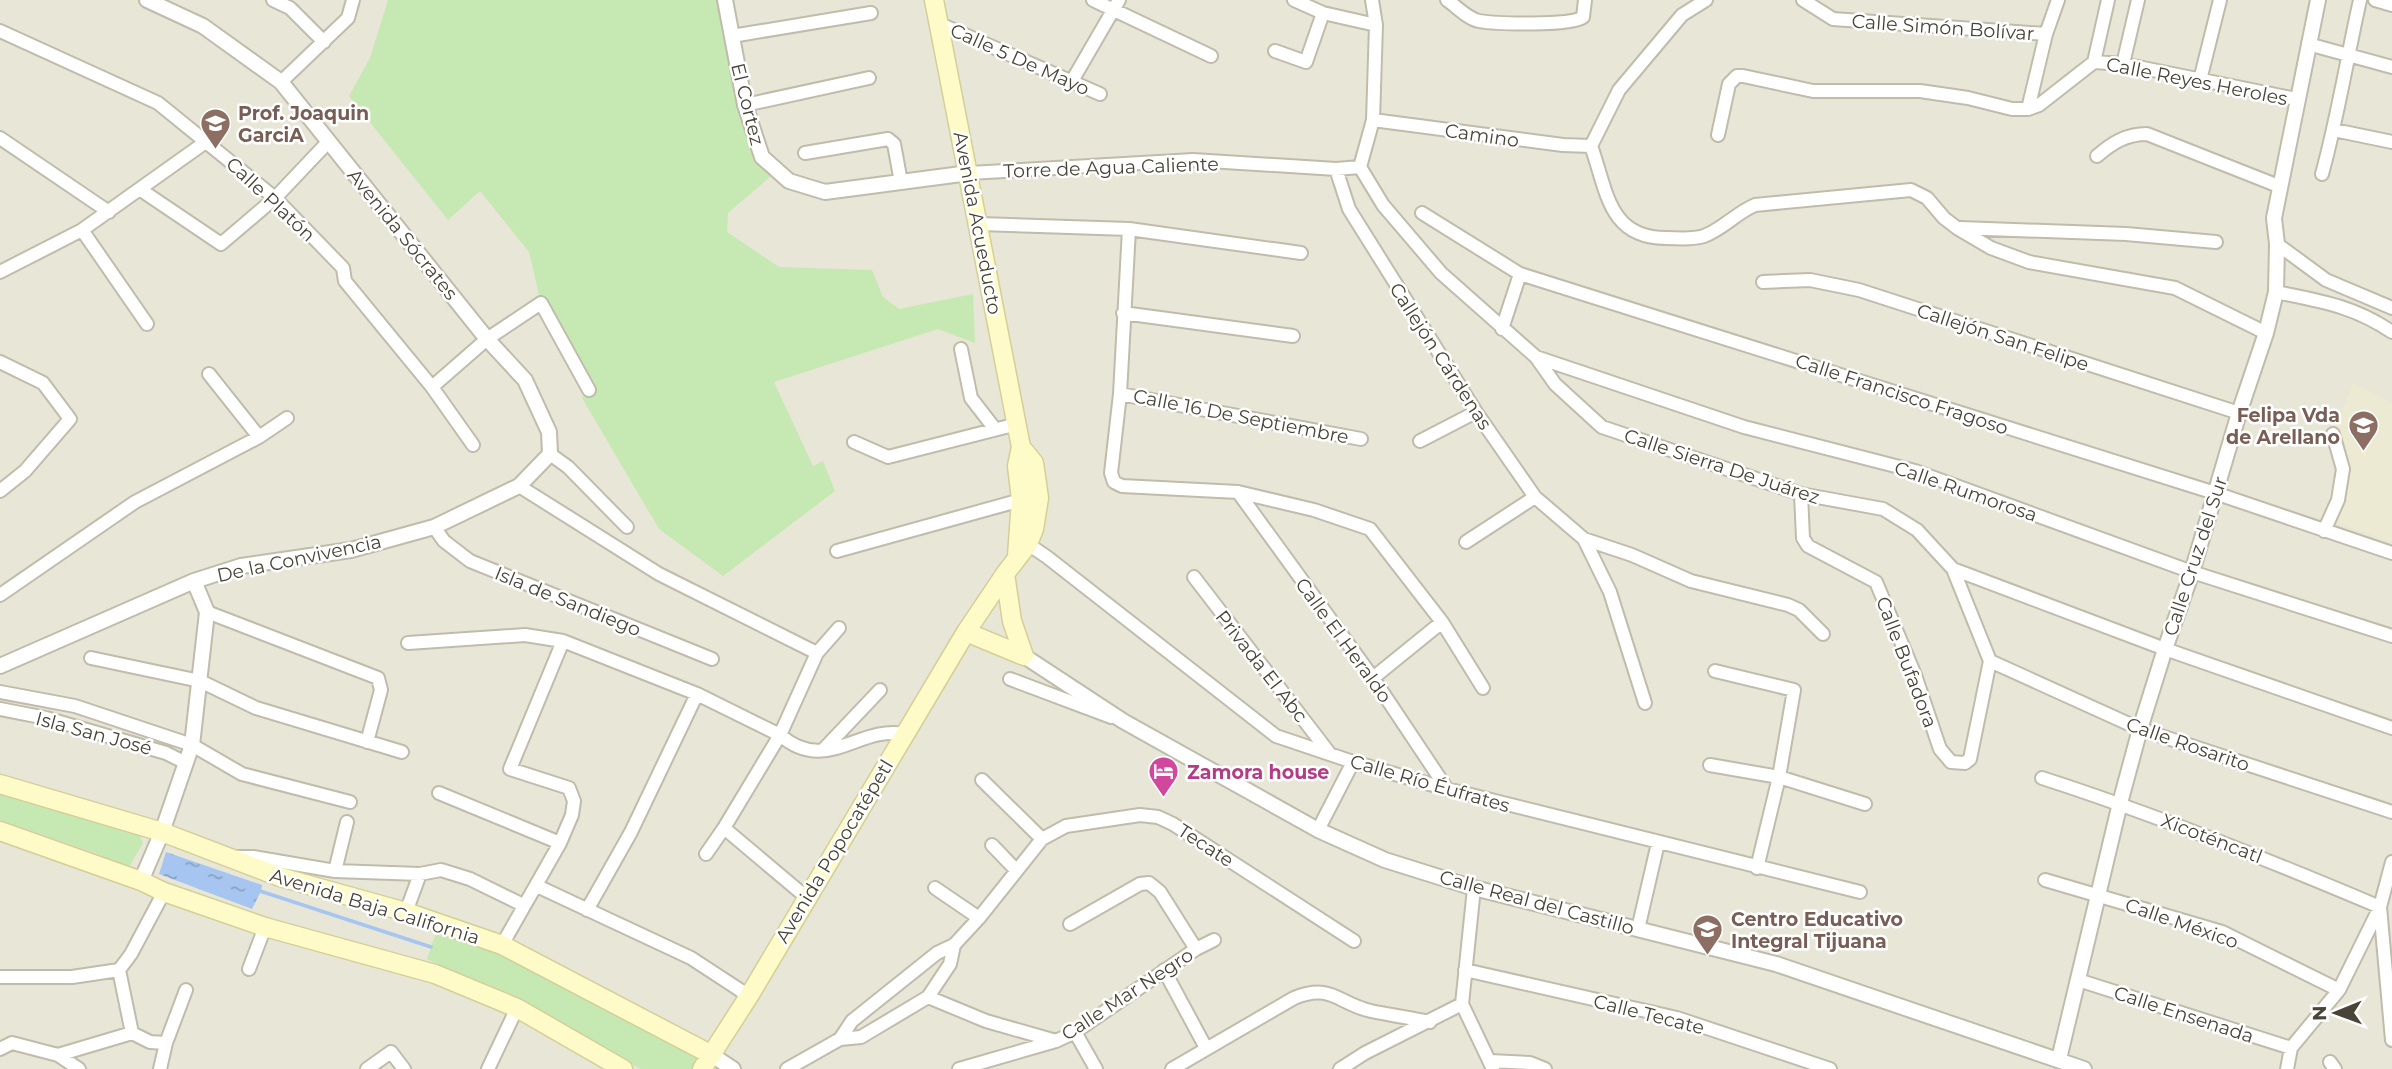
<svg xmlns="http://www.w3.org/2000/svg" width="2392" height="1069" font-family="Montserrat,sans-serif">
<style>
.residential{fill:#e8e6d7}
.education{fill:#edead3}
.green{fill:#c6e8b2}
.water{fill:url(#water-ripples)}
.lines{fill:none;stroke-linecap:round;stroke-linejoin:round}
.stream{stroke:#a6c5f0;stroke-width:3.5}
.minor-casing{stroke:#c0bcab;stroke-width:16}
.tertiary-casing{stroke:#c0bcab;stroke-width:18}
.secondary-casing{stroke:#d4cf99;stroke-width:21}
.minor{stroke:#fff;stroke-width:12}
.tertiary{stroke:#fff;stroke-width:14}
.secondary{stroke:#fefbc9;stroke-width:18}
.labels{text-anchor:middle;stroke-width:5;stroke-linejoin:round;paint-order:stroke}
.street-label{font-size:19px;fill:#484437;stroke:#fff}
.education-label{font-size:19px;font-weight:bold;fill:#785e54;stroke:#fff;text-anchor:start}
.hotel-label{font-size:19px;font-weight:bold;fill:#b23c85;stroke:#fff;text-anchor:start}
</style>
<defs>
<pattern id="water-ripples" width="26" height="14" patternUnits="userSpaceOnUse" patternTransform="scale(1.75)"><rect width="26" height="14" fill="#a6c5f0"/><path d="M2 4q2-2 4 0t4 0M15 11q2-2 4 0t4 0" fill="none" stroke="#89a2c3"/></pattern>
</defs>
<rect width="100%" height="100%" fill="#f4f3e9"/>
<!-- residential -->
<path class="residential" d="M0,0H2392V1069H0Z"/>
<!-- education -->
<path class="education" d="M2353,383L2392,403V542L2324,518L2338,464L2330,443Z"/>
<!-- green -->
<path class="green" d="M388,0H725L762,157L777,171L728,213L727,232L779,267L872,270L883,297L899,309L973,294L975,343L938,329L774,382L813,466L823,461L835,491L723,576L659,529L582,398L589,389L541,303L529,252L480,191L448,220L349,96L370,58Z
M0,792L139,834L143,843L129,867L95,853L0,820Z
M437,930L493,951L654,1035L698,1054L701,1060L696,1069H641L511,999L427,959Z"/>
<!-- water -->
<path class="water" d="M166,852L262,885L261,891L252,909L159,874Z"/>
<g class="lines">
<!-- stream -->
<path class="stream" d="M257,890L431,947"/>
<defs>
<path id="minor" d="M273,0L290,8L324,42
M1093,0L1211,56
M1294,0L1323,13L1376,25
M1447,0C1456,6 1468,19 1479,21C1496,24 1571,26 1583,17L1585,0
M1803,0L1833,19L2046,34
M2375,0L2392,5
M940,24L1100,94
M0,31L158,103L275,198L343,268L345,281L432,387L473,445
M732,36L871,13
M2308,44L2392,67
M1275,51L1306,62L1323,13
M2094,62L2108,0
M2123,64L2138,0
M2200,80L2220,0
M1072,81L1119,0
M281,82L348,18L353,0
M745,105L869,78
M2028,109L2046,34L2058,0
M1373,120L1563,145L1591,146
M2334,130L2392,142
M1718,135L1729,84L1737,76H1743L1813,91H1920L1968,98L2012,109H2028L2039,105L2094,62L2123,64L2296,99
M0,138L109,212
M1591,146C1607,190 1608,238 1666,238C1678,238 1692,240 1704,236C1723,229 1736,213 1755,205L1911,190L1927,198L1944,218L1957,228L1991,248L2029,262L2175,288L2266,333
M1591,146L1619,90L1682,15L1706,0
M805,153L888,139L894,144L901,182
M2097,156C2112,143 2126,134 2147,134L2281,187
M1360,167L1383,205L1441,273L1536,357L1555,384L1602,427L1801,494L1883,509L1917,530L1953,569L2165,649L2392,728
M1336,169L1349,209L1476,412L1535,497L1584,539L1610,592L1645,703
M969,173L1193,160L1336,169L1360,167L1373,120L1376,25L1372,0
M2322,174C2338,116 2347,58 2360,0
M141,190L221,244L275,198L329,141
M1422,213L1520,274L2215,493L2392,553
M979,224L1129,229L1301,253
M1960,228L2126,234L2216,242
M1129,229L1120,394L1111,473L1114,482L1122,486L1238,492L1314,510L1370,529L1442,622L1483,688
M82,230L147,324
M2277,244L2326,280L2392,308
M0,272L82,230L207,141
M1763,282L1810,280L1859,290L2239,413
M2276,292C2320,301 2354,306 2392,332
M1123,313L1293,336
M1502,329L1520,274
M961,349L971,398L995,429
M1536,357L1744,427L1915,471L2192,572L2392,636
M0,362L43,383L70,419L25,471L0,491
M209,374L259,437
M432,387L487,339L541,303L589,390
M1120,394L1361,439
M1420,441L1476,412
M854,442L888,457L1017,424
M550,454L568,467L627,527
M519,486L659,574L817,653
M1238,492L1373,678L1447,789
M1801,494L1803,538L1808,546L1876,582L1915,675L1940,749L1951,762L1965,763L1970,759L1990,661L1953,569
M434,527L444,541L470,561L712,659
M2324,531L2338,500L2343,469L2333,434
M1584,539L1632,555L1691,581L1788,605L1799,610L1823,634
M1022,540L1047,557L1276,736L1353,762L1447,789L1860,892
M1466,542L1535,497
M837,551L1021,500
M1194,577L1330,754
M0,595L135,502L259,437L287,418
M207,612L378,678L381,690L367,742
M408,643L525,635L563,641L697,694L780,735C826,775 859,725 904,734
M91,658L200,681L256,708L402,752
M1990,661L2140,729L2392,812
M1715,671L1794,690L1779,777L1757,868
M1373,678L1442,622
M1010,679L1111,717
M0,692L75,706L192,745L242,774L350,802
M0,709L46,718L166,753L186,763
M824,749L880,690
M1710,765L1779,777L1865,804
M2042,778C2157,815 2269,860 2380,907L2392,1040
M982,780L1042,839
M439,793L560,843
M724,828L806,897
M1318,830L1353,762
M992,845L1016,870
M706,854L724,828L780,735L817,653L839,628
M236,857H253L335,871L420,874L441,870L470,879L523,905
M335,871L347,822
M2045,880L2222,932L2339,990
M537,886L691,958L749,996
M935,888L979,918
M1474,888L1462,1004L1493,1069
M164,892L131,954L119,970L132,1033L150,1042L166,1043
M587,910L631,832L697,694
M406,912L420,874
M1070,924L1140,884L1149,883L1160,892L1196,949
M1638,929L1658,843
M502,945L560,843L572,815L574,801L569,788L510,769L563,641
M249,969L265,927
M1164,970L1206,1048
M1465,970L1677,1018L1830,1069
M0,977H72L119,970
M2078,980L2291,1048
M928,997L986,1021L1056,1041
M1075,1032L1096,1069
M840,1039L852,1021L937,953L954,945
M0,1049L12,1043L58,1055L132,1033
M58,1055L79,1069
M1490,1061L1530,1063L1545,1069
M2330,1062L2335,1069
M160,1069L166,1043L186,990
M367,1069L391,1052L404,1069
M488,1069L517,1008
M787,1069L840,1039L861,1037L928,997L950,964L954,945L979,918L1042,839L1066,826L1140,815L1158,817L1173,824L1354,941
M959,1069L1056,1041L1075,1032L1196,949L1214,940
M1172,1069L1294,998C1332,983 1337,1003 1371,1011C1390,1015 1410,1018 1430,1022
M1340,1069L1365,1053L1462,1004
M2287,1069L2291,1048L2339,990L2380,907L2392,862"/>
<path id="tertiary" d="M725,0L745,105L762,157L789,181L825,192L969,173
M1024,656L1123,721L1318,830L1385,860L1474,888L1776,964L2084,1069
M0,666L194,581L241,566L351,550L434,527L519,486L550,454L549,432L525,380L487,339L281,82L203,26L147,0
M141,881L162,832L192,745L207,612L194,581
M712,1055L733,1069
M2059,1059L2120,803L2140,729L2165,649L2192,572L2239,413L2266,333L2276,292L2277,244L2274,218L2318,0"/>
<path id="secondary" d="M934,0L1021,447L1017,466L1021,500L1017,556
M1005,574L1012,621L1024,656
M966,632L1024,656
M0,784L162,832L280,877L406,912L502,945L712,1055
M0,831L141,881L164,892L265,927L435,974L517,1008L623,1069
M702,1069L749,996L966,632L1005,574L1028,544L1034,529L1039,498L1034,463L1021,447"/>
</defs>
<!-- minor casing -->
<use href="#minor" class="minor-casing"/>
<!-- tertiary casing -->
<use href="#tertiary" class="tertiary-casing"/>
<!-- secondary casing -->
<use href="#secondary" class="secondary-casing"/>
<!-- minor -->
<use href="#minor" class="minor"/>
<!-- tertiary -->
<use href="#tertiary" class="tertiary"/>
<!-- secondary -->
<use href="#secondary" class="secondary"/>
</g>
<!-- icons -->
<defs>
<symbol id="school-pin" viewBox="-11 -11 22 30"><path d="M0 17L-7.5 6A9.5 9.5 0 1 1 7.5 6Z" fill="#8d6e63" stroke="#fff"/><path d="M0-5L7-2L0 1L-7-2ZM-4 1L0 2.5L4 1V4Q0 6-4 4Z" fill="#fff"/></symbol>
<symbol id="hotel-pin" viewBox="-11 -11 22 30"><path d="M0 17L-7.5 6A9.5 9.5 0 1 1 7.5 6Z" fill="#d1479c" stroke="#fff"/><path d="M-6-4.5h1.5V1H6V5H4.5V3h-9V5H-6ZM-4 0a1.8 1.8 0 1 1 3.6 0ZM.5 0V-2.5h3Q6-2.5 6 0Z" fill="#fff"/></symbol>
</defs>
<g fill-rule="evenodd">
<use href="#school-pin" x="198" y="106" width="35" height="47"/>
<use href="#school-pin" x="2346" y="408" width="35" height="47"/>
<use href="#hotel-pin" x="1146" y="754" width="35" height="47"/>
<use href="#school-pin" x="1690" y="912" width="35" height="47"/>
</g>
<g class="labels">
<!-- street labels -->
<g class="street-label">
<text transform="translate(1943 27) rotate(4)" y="7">Calle Simón Bolívar</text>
<text transform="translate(1020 59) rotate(24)" y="7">Calle 5 De Mayo</text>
<text transform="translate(2197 81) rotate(11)" y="7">Calle Reyes Heroles</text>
<text transform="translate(748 104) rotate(76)" y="7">El Cortez</text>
<text transform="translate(1482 135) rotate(8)" y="7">Camino</text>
<text transform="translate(1111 167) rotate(-2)" y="7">Torre de Agua Caliente</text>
<text transform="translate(271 199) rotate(43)" y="7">Calle Platón</text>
<text transform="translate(978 223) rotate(79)" y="7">Avenida Acueducto</text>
<text transform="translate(403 234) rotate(51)" y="7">Avenida Sócrates</text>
<text transform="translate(2003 337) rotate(18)" y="7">Callejón San Felipe</text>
<text transform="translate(1441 356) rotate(57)" y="7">Callejón Cárdenas</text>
<text transform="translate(1902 394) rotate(18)" y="7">Calle Francisco Fragoso</text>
<text transform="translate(1241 416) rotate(11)" y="7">Calle 16 De Septiembre</text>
<text transform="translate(1722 466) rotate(18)" y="7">Calle Sierra De Juárez</text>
<text transform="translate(1966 491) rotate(19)" y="7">Calle Rumorosa</text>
<text transform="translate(2195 556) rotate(-72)" y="7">Calle Cruz del Sur</text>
<text transform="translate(299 558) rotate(-12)" y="7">De la Convivencia</text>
<text transform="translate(568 601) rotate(22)" y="7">Isla de Sandiego</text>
<text transform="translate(1344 640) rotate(54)" y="7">Calle El Heraldo</text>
<text transform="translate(1907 662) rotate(69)" y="7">Calle Bufadora</text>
<text transform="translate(1262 666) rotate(52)" y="7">Privada El Abc</text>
<text transform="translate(94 733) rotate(15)" y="7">Isla San José</text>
<text transform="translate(2188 744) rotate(19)" y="7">Calle Rosarito</text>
<text transform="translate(1430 783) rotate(16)" y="7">Calle Río Éufrates</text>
<text transform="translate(2212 838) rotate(21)" y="7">Xicoténcatl</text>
<text transform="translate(1206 845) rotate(33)" y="7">Tecate</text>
<text transform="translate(834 851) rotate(-59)" y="7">Avenida Popocatépetl</text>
<text transform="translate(1537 902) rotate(15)" y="7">Calle Real del Castillo</text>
<text transform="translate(375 906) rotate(17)" y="7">Avenida Baja California</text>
<text transform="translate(2182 923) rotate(19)" y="7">Calle México</text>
<text transform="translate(1127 994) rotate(-33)" y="7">Calle Mar Negro</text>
<text transform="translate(1649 1014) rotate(14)" y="7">Calle Tecate</text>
<text transform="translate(2184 1014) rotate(18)" y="7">Calle Ensenada</text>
</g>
<!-- education labels -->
<g class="education-label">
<text x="238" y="120">Prof. Joaquin<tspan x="238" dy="22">GarciA</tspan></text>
<text x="2340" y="422" text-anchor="end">Felipa Vda<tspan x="2340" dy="22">de Arellano</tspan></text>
<text x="1731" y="926">Centro Educativo<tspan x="1731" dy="22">Integral Tijuana</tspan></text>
</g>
<!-- hotel labels -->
<g class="hotel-label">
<text x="1187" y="779">Zamora house</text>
</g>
</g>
<!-- north arrow -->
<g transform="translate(2336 1013) rotate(269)" stroke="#ffffff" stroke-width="5" paint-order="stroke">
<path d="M0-5L12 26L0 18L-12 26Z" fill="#484437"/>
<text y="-10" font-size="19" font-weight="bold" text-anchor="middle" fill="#484437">N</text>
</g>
</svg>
